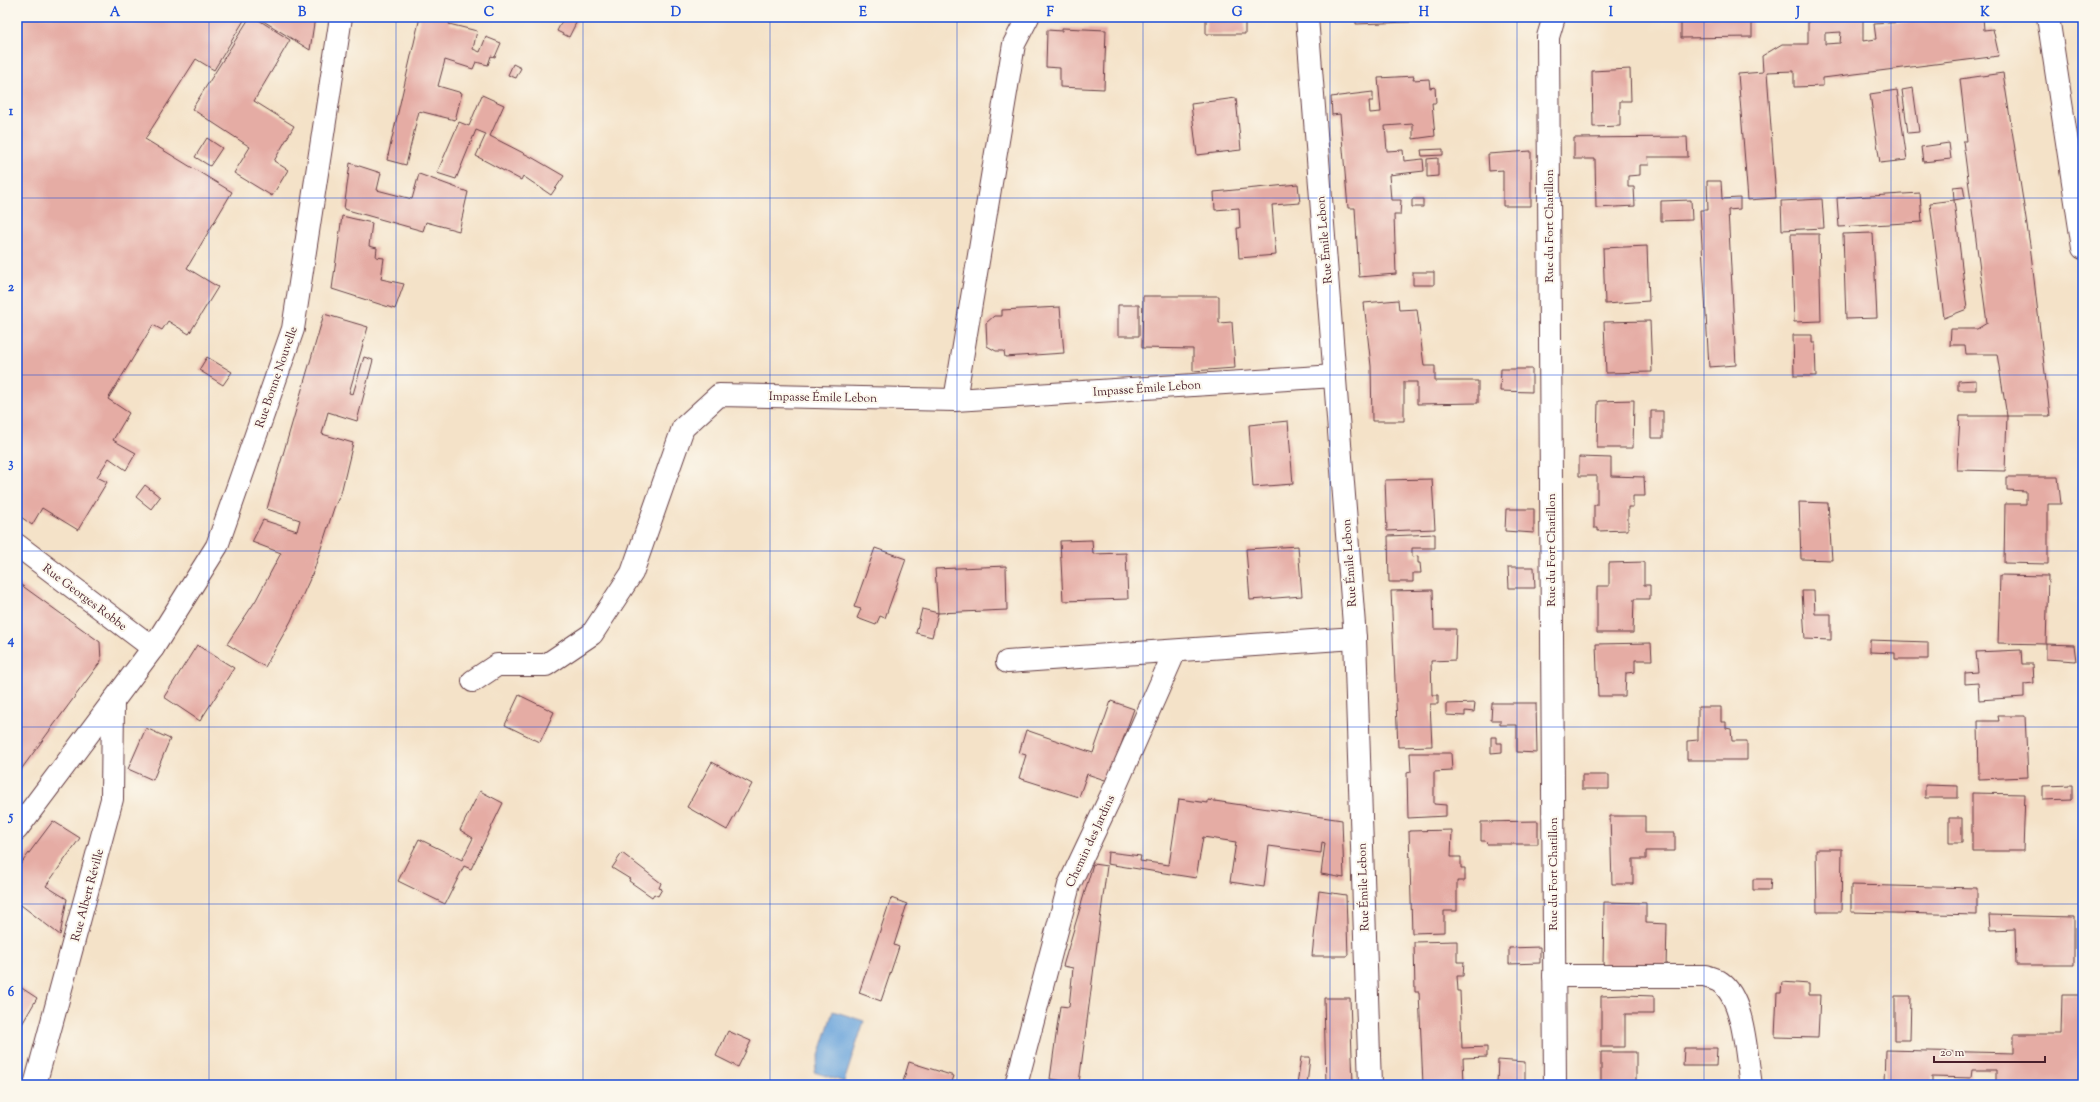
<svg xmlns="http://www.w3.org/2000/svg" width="2100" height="1102" font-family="'Sorts Mill Goudy',serif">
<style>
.water{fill:#6ba4db;stroke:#5a6283}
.building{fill:#e5aca4;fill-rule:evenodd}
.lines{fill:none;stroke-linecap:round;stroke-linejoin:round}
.lane-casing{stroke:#643c43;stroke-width:24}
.street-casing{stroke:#643c43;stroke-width:24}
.secondary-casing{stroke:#643c43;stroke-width:24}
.lane{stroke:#fff;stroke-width:22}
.street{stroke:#fff;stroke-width:22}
.secondary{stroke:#fff;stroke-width:22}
.grid{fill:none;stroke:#1d4ed8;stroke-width:1;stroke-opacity:0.55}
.labels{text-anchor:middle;stroke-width:4;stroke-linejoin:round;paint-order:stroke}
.street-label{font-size:12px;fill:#4a1f2b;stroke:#fbf7ec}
.neatline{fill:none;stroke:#1d4ed8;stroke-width:1.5}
.grid-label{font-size:13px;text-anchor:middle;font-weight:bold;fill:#1d4ed8}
</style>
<rect width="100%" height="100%" fill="#fbf7ec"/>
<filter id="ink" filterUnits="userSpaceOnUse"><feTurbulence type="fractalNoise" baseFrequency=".025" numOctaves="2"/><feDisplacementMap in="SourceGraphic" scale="8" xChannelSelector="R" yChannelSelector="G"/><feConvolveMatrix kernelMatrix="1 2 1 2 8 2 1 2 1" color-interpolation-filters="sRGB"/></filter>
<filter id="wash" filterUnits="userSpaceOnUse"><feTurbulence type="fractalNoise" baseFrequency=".012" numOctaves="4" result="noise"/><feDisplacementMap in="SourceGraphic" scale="16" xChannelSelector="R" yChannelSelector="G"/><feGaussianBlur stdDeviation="0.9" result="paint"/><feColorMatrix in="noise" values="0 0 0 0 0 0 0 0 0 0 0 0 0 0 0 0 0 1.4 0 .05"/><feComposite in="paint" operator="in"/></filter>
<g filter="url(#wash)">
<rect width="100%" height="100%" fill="#f4e2c8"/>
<!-- water -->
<path class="water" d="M833,1011L864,1021L844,1082L814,1072Z"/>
<g id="blocks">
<!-- building -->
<path class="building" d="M17,17H246L214,70L196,59L145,139L232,192L187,268L218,287L189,334L168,321L162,330L153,325L108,399L129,413L113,440L136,453L126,470L109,458L97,477L107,482L78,530L42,508L32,525L17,514Z
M250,17H254L290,40L254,101L294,126L274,161L288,170L272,196L234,173L250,147L192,109Z
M257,17H315L310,50Z
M420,17H451L449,24L477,31L473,49L480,52L486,37L501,43L495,57L491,56L488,65L476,62L473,69L445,60L438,86L462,93L455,120L419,111L406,165L387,160Z
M564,17H579L569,37L557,31Z
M1206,17H1245V34H1206Z
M1356,17H1410V22L1356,24Z
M1681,17H1752V37L1681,38Z
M1808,17H1863V41L1876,39L1874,24L1919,21V17H1983L1984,30L1993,29L1999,56L1823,78V86L1794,87V71L1767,72L1776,198L1748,200L1738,74L1763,72L1762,56L1782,44H1808ZM1841,32L1840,43L1825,44V33Z
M1062,28L1106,30L1104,89L1060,87V68L1046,67L1047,30L1062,31Z
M513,64L521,68L516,78L508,75Z
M1630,69L1631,101H1620V126L1593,127L1592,71Z
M2003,73L2030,245L2050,416H2007L2005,471L1957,470L1960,416H2007L1997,354H1966L1965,345H1950L1951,329H1977L1987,323L1963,141H1967L1960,79Z
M1414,76L1413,80L1429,79L1430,88L1435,87L1436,103H1432L1435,136L1413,139V124L1385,126L1387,151L1403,150L1404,161L1423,159L1424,171L1389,175L1391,200H1401L1400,215H1394L1396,274L1359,277L1355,208H1348L1340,114L1332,115L1331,97L1373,92V101H1369L1370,113L1381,112L1378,78Z
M1913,88L1919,132L1908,133L1902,90Z
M1897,90L1907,160L1880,163L1870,94Z
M482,95L504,105L490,136L533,158L564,176L551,195L523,176L521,180L476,156L486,134L476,130L456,179L437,173L459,122L469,126Z
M1236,98L1241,150L1197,155L1191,104Z
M1687,137L1688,157H1648L1649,165H1640V175L1628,176V187H1634L1635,206L1596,208L1595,159H1574V138Z
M207,138L222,148L210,166L195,157Z
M1949,143L1951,159L1923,162L1921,147Z
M1443,149V155L1422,156L1421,150Z
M1531,151V206H1503V170L1489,171L1488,154Z
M1438,158V176L1427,177V159Z
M350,163L381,173L377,190L412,199L419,174L468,192L459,231L426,222L423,231L344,209Z
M1707,181H1721L1722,199L1740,198V209L1728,210L1736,365L1709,367L1700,210H1708Z
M1298,184L1300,203L1272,205L1276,255L1239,258L1237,228H1240L1239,208L1215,210L1214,192Z
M1963,186L1965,198L1954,200L1953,187Z
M1920,193L1922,222L1839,227L1837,198Z
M1412,199H1423V207H1412Z
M1822,199L1824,228L1782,230L1781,201Z
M1691,200L1692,220L1661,221V201Z
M1954,200L1967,309L1944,318L1930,203Z
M342,216L372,223L369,246L377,248L376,257L384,258L381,279L404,284L395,309L332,289Z
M1873,233L1877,318L1846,319L1843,234Z
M1791,234H1819L1821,321L1794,322Z
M1647,246L1649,301L1605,304L1603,248Z
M1413,272H1434V285H1413Z
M1143,296H1219V323L1232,322L1235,368L1193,371V349L1142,348Z
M1398,300L1399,310L1417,309L1424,366H1435V381H1478V403L1417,404V382H1404V421H1372L1371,366L1364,303Z
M1118,305H1139V336H1118Z
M1060,307L1064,353L1005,357L1004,351H996L987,346L986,323L994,316H1002V310Z
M324,314L368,327L349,393L353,394L364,357L373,360L357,421L328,412L322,434L353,443L341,493L334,508L314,570L291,621L265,667L227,644L256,600L281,553L252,542L263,520L297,531L300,520L267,509Z
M1650,321L1652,372L1606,373L1604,322Z
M1793,335H1812V343H1815L1816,376H1794Z
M207,357L232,372L223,385L199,370Z
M1501,369H1532V392L1500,391Z
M1976,380V390H1958V381Z
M1634,400L1633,448H1597L1598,401Z
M1651,411H1663V438H1651Z
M1288,421L1293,484L1253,487L1249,425Z
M1579,457L1611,458V476L1644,477L1645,496H1633V507H1628V530L1598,531V528H1594V505H1597V476H1579Z
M2007,477H2058L2061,504H2048V564L2004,563L2005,504H2026V491L2007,490Z
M1432,479L1435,529L1387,531L1385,480Z
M145,485L160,497L151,509L136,497Z
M1799,502L1828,503L1832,560L1801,559Z
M1506,509H1534V533L1505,531Z
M1435,534V548H1412V557L1418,556V563H1420L1421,573H1413V582H1389L1388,536Z
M1092,540L1093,554L1126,553L1128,599L1063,601L1060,541Z
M1298,546L1302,596L1250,600L1246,549Z
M875,548L906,559L885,618L880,616L876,625L857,618L861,609L854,607Z
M1644,562V585H1650V599H1634L1633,633H1597V586H1609V563Z
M1006,566L1007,610L938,613L935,569Z
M1508,567H1534L1535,588H1509Z
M2000,575L2048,576L2046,644L1998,643Z
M17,582L100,642L101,661L17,775Z
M1433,590L1434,629H1456L1455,660L1431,661L1432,695H1438V704H1430L1432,746L1398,747L1391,591Z
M1802,591H1814L1815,614H1831V640L1805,639Z
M922,609L938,613L932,637L916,633Z
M1870,640L1928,642V659H1895V653L1870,652Z
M1651,643L1652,660H1635V672L1626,673L1625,696H1598L1596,644Z
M2046,644L2074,645L2076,661L2046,659Z
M197,645L234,668L200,721L164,697Z
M2021,650L2022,664H2033L2034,683L2024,684V697L1979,700L1978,683L1965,684V673L1978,672L1976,652Z
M519,695L554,712L540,742L505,725Z
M1111,701L1134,709L1108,781L1087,774L1079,797L1019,778L1026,755L1019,753L1026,730L1093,753Z
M1475,703L1474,712L1465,711V716L1446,715V704Z
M1492,703H1536L1537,753L1517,752V725H1500V720H1491Z
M1698,707H1721V722H1726V728L1731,729L1732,741H1747V760H1687V741L1698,740Z
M1998,716H2025L2028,777L1979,779L1978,721H1999Z
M146,728L170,739L153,780L128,769Z
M1491,737H1496V743H1502V752L1491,753Z
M1410,753H1451L1452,771L1434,772V804L1446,805V816L1408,818L1407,773L1411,772Z
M712,762L752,784L727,830L687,807Z
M1582,775H1609V789H1582Z
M1925,785L1958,786V798H1925Z
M2072,785V799L2043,800V786Z
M480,791L503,803L471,869L464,866L445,904L398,881L419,839L462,860L473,838L460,830Z
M1972,793L2025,794L2023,851H1972Z
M1179,799L1208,803V800L1342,820L1344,878L1321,874L1325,843L1322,842L1321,853L1269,846L1264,887L1230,882L1236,842L1203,837L1196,878L1107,864L1108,852L1141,856L1140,861L1169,865Z
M1610,816H1645V833H1675V851H1646V859H1633V884H1612Z
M1949,818H1962V843H1949Z
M53,821L80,838L46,886L67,899L60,935L17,902V869Z
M1538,821V844H1487L1486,841H1481V822Z
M1452,830L1451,857H1461V868H1465V881H1457V911H1444V932L1412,933L1409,831Z
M1816,849H1842L1841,912H1817Z
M622,853L661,883L659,888L662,889L658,896L654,894L652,897L629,881L630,879L612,868Z
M1093,864L1107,866L1079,1083L1050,1079L1060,1006L1069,1007L1073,968L1063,966Z
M1753,879H1771L1770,890H1753Z
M1851,885L1977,888V915L1851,912Z
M1319,891L1346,895L1348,956H1312Z
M891,898L907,904L894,945L899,947L881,1001L859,993Z
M1604,902L1646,903V923L1667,924L1666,968L1603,967Z
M1989,915L2074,917V965H2016L2015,929L1990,930Z
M1457,941V962H1464L1463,976H1457L1458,991H1460L1462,1048L1487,1047V1057L1463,1058L1464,1085H1423L1419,992H1415L1414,942Z
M1540,947V963L1509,964V948Z
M1782,982L1809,984V995H1820L1818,1038L1775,1037L1777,993H1781Z
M17,985L37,998L17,1033Z
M1625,995L1654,996V1014H1625V1047H1601V996Z
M2062,995H2083V1085H1996V1070H1972L1971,1078L1932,1077V1085H1885L1886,1050L2014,1053V1034H2061Z
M1895,996H1911L1910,1040H1895Z
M1324,998H1350L1353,1085H1326Z
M728,1031L751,1041L738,1067L716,1056Z
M1684,1048H1717L1716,1066H1683Z
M1601,1052H1636V1085H1601Z
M1301,1057H1310L1307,1085H1297Z
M1498,1060L1525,1062V1085H1497Z
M909,1062L954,1076L951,1085H902Z"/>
</g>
</g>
<g filter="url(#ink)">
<use href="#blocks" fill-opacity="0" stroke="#643c43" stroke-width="1"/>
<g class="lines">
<defs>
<path id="lane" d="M17,545L153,648
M1554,976H1705C1710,978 1716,979 1720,982C1745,999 1746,1057 1751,1085"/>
<path id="street" d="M1554,17L1548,37L1555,1085
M955,400L1014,44L1028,17
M1007,662L1355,638
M473,681L497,665H546L592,634L632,573L683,428L719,395L955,400L1335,376
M35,1085L112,799L113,701
M1016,1085L1069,885L1112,794L1175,651"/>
<path id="secondary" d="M1307,17L1355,638L1370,1085
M2048,17L2083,248
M17,829L153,648L217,546L293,329L341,17"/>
</defs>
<!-- lane casing -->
<use href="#lane" class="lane-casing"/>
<!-- street casing -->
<use href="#street" class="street-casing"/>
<!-- secondary casing -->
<use href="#secondary" class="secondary-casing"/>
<!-- lane -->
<use href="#lane" class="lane"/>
<!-- street -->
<use href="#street" class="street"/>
<!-- secondary -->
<use href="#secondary" class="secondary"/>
</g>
</g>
<!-- grid -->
<path class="grid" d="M209,17V1085M396,17V1085M583,17V1085M770,17V1085M957,17V1085M1143,17V1085M1330,17V1085M1517,17V1085M1704,17V1085M1891,17V1085M17,198H2083M17,375H2083M17,551H2083M17,727H2083M17,904H2083"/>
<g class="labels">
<!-- street labels -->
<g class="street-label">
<text transform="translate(1549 226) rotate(-90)" y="4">Rue du Fort Chatillon</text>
<text transform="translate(1324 240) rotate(-95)" y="4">Rue Émile Lebon</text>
<text transform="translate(276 377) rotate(-71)" y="4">Rue Bonne Nouvelle</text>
<text transform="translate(1147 388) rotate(-4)" y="4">Impasse Émile Lebon</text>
<text transform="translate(823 397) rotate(1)" y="4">Impasse Émile Lebon</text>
<text transform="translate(1551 550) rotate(-90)" y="4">Rue du Fort Chatillon</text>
<text transform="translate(1349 563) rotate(-94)" y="4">Rue Émile Lebon</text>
<text transform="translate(85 597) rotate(37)" y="4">Rue Georges Robbe</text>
<text transform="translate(1090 841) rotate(-65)" y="4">Chemin des Jardins</text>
<text transform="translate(1553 874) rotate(-90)" y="4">Rue du Fort Chatillon</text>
<text transform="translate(1363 887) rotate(-92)" y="4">Rue Émile Lebon</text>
<text transform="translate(87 895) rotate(-75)" y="4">Rue Albert Réville</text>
</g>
</g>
<!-- margin -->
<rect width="2100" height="1102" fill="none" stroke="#fbf7ec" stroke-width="44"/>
<!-- scale -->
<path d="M1934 1056v6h111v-6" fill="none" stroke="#4a1f2b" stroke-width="2"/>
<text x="1940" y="1056" font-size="12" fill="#4a1f2b" stroke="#fbf7ec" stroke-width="3" paint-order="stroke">20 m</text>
<rect x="22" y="22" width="2056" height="1058" class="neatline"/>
<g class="grid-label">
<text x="115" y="16">A</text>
<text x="302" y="16">B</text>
<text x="489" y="16">C</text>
<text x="676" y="16">D</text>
<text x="863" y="16">E</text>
<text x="1050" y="16">F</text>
<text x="1237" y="16">G</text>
<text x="1424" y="16">H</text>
<text x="1611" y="16">I</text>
<text x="1798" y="16">J</text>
<text x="1985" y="16">K</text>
<text x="11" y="115">1</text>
<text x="11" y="291">2</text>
<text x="11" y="467">3</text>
<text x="11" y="644">4</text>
<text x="11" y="820">5</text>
<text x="11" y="996">6</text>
</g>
</svg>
